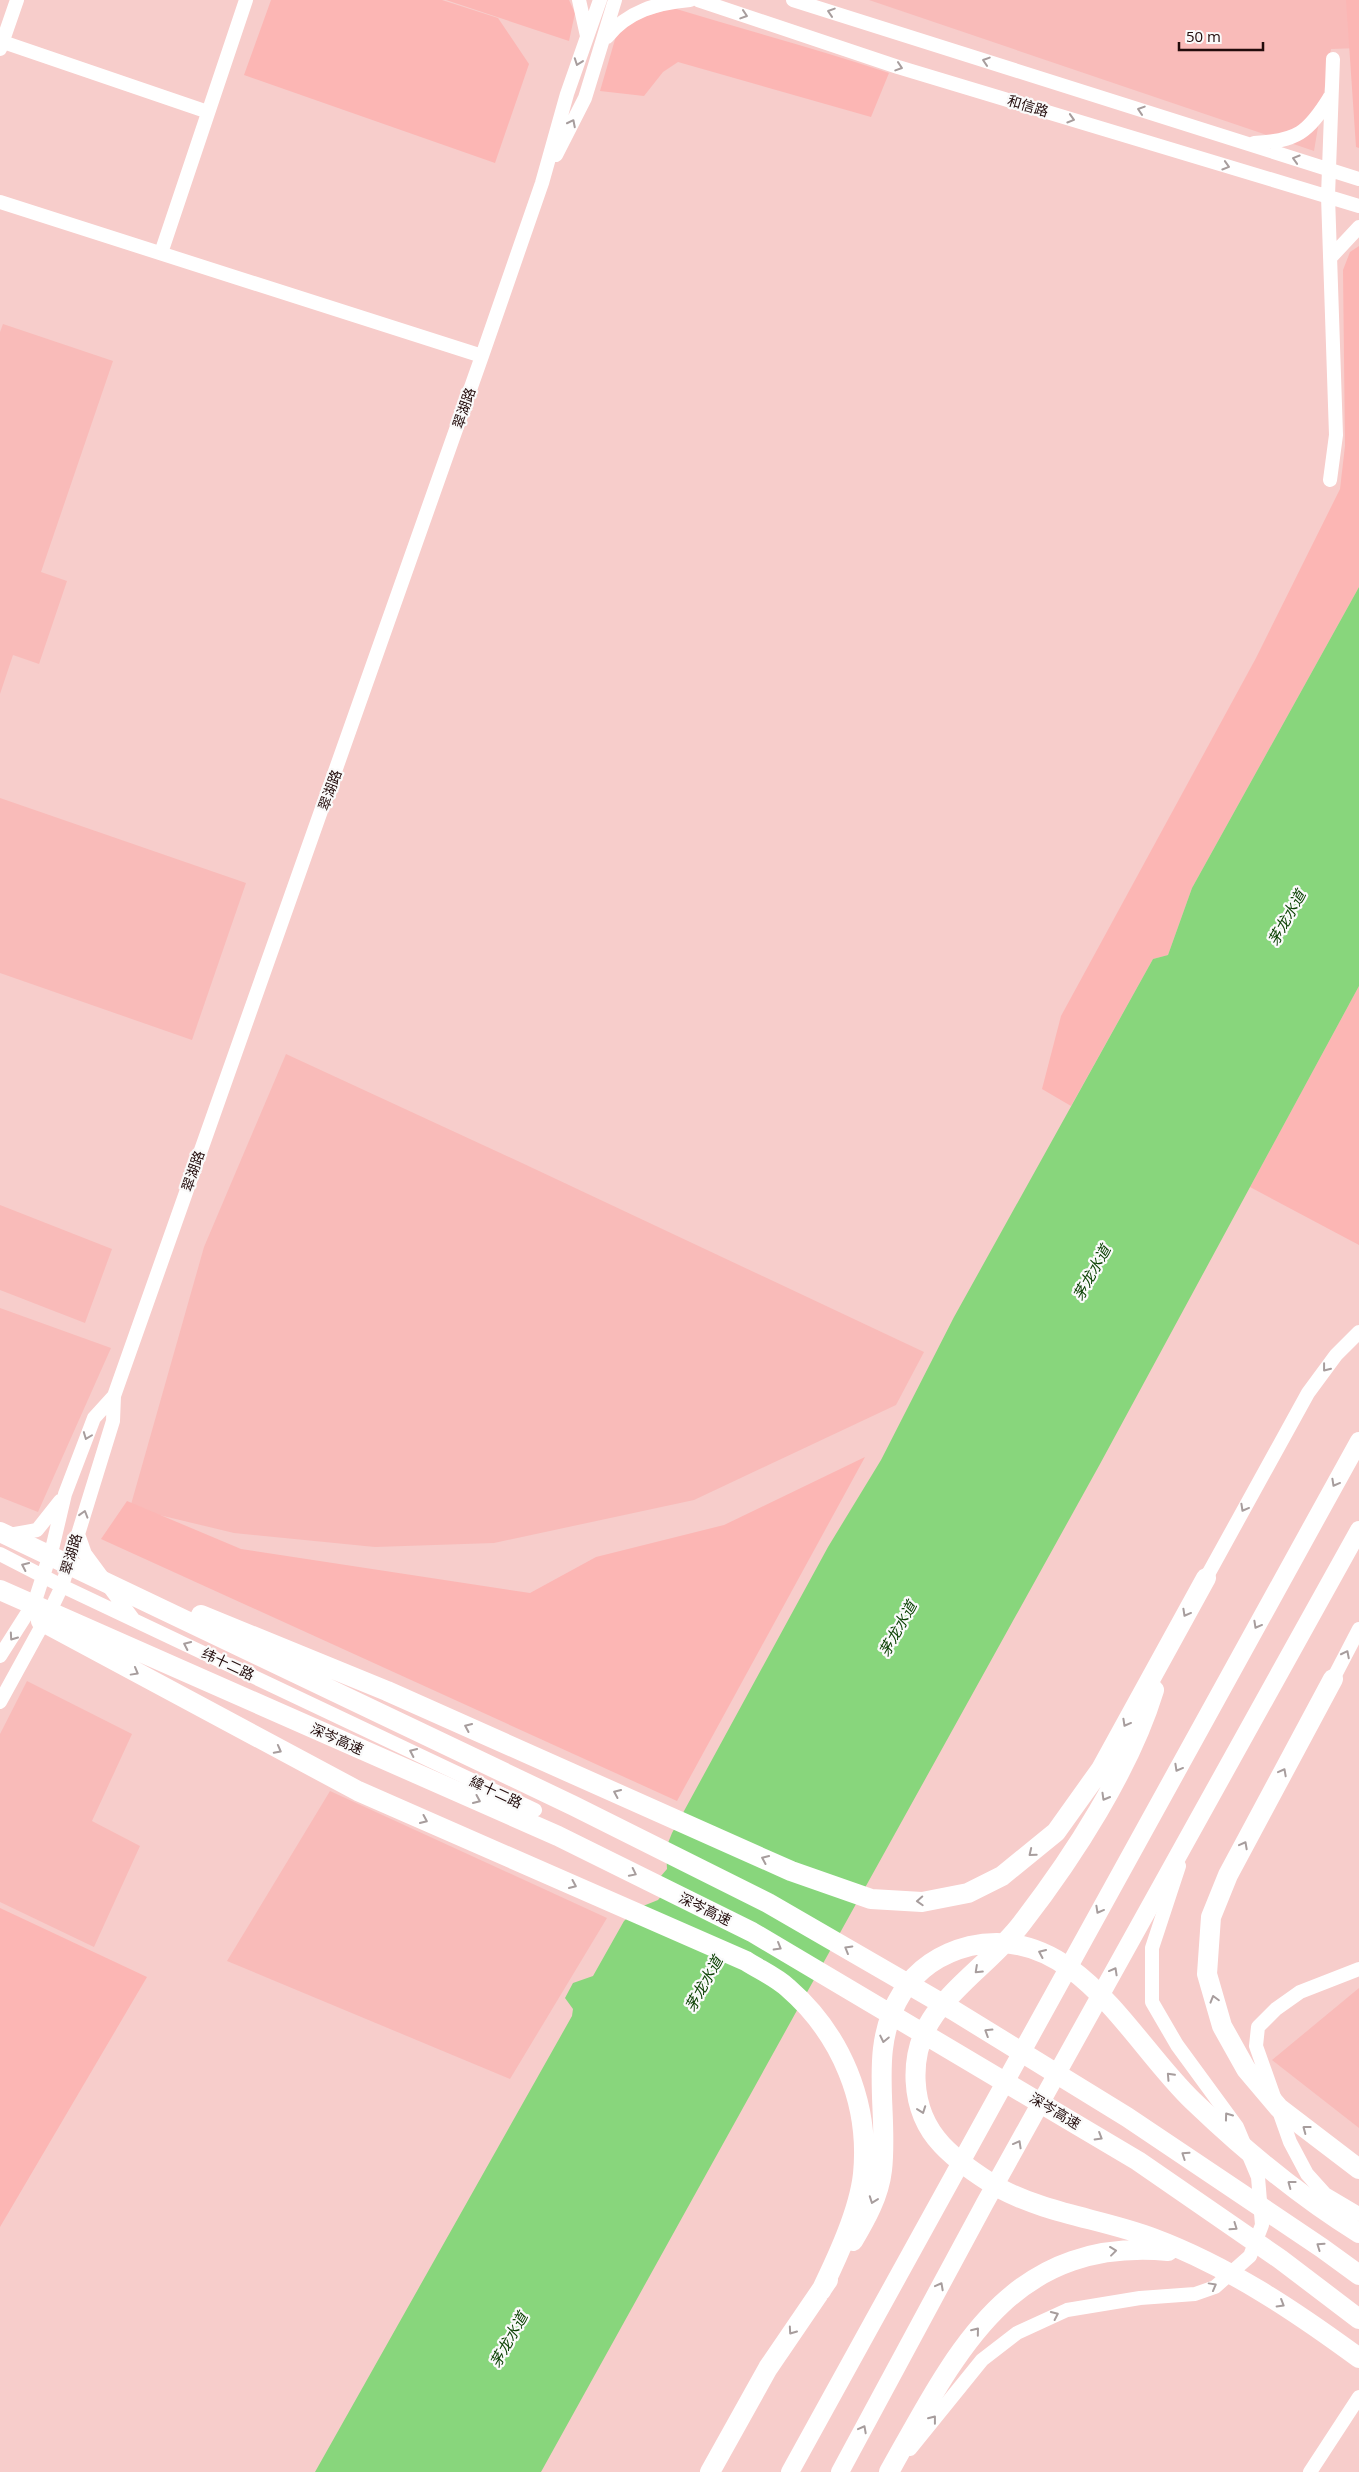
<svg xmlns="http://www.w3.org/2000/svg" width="1359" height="2472" font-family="'Open Sans','Noto Sans SC',sans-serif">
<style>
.built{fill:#f9bbb9}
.green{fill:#fcb6b4}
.water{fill:#88d67c}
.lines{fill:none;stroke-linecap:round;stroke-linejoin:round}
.minor{stroke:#fff;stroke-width:14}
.major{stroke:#fff;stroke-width:18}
.highway{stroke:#fff;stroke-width:20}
.oneway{stroke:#a79d9d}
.labels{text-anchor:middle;stroke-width:4.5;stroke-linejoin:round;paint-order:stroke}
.street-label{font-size:14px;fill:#220b0b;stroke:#fafafa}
.water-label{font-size:15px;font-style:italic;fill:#0b4103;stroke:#fafafa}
</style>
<rect width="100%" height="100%" fill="#f7cdcb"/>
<!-- built -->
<path class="built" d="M869,0H1359V48L1331,49L1314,151Z
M3,324L113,361L41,572L67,581L39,664L13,655L0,694V332Z
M0,798L246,883L192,1040L0,973Z
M286,1054L522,1163L924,1352L896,1405L694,1500L494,1543L375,1547L234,1533L130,1508L204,1247Z
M0,1205L112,1249L85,1323L0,1290Z
M0,1308L111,1348L38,1512L0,1497Z
M27,1681L132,1734L92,1821L140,1846L94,1947L0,1902V1734Z
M330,1791L607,1918L510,2079L227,1961Z
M1359,1988V2128L1272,2060Z"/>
<!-- green -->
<path class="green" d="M271,0H442L498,18L529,64L495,163L244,75Z
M446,0H569L575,13L569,41Z
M1346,0H1359V148L1356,147Z
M673,8C745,30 818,49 889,73L871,117L678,62L663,72L644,96L600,91L616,36L629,21Z
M1359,246V587L1192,888L1168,955L1153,959L1071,1106L1042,1089L1061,1016L1256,658L1340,489L1345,446L1343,270L1350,252Z
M1359,986V1245L1250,1187Z
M865,1457L677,1801L101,1539L127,1501L241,1549L530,1593L596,1557L724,1525Z
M0,1908L147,1977L0,2227Z"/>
<!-- water -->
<path class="water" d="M1359,587V986L1100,1464L541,2472H315L572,2016L573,2009L565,1998L573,1983L593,1976L624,1921L638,1908L658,1900L662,1895L661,1876L667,1869L666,1848L672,1833L828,1547L881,1460L954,1317L1153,959L1168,955L1192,888Z"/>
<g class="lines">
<!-- minor -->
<path class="minor" d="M579,0L587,36
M698,0L898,67L1359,206
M793,0L1359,179
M607,37C628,11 657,3 690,0
M3,42L208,112
M0,49L17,0
M1254,143C1297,141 1308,133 1330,97
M556,155L585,98L615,0
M0,202L482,356
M161,253L246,0
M1331,257L1359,227
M1330,480L1336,435L1328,196L1333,59
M78,1534L85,1554L133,1619
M9,1535L37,1530L60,1501
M0,1554L62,1586L535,1810
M1206,1578L1308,1393L1336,1355L1359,1332
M0,1656L35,1601L53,1545L65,1494L94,1418L114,1396
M1333,1679L1359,1629
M0,1702L51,1609L62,1586L113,1421L114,1396L120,1379L482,356L542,183L567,94L600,0
M1359,1969L1300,1992L1276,2009L1258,2027L1256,2046L1290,2142L1307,2174L1325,2194L1359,2214
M910,2449L982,2360L1017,2333L1067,2310L1140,2298L1195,2294L1215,2287L1250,2256L1262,2225L1258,2177L1237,2127L1177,2045L1152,2002V1948L1179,1866
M1310,2472L1359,2397"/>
<!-- major -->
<path class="major" d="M790,2472L1359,1441
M840,2472L985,2203L1359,1530"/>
<!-- highway -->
<path class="highway" d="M0,1532L574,1806L768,1903L953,2010L1127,2117L1322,2248L1359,2275
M0,1590L558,1836L752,1932L1138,2161L1280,2259L1359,2319
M201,1615L387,1691L791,1871L871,1899L922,1902L968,1893L1002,1876L1056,1832L1101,1769L1206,1578
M41,1621L358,1791L746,1961C760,1970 776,1977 788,1988C841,2034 870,2103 863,2174C859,2211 837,2258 821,2291
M1333,1679L1228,1875L1211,1917L1207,1974L1222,2026L1246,2069L1279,2108L1359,2169
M1154,1690C1130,1769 1073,1857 1022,1923C997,1956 960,1980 935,2014C907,2053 909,2110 942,2145C959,2163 979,2176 999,2188C1047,2214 1103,2219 1153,2238C1228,2266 1295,2311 1359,2358
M853,2241C866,2219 879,2196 882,2170C889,2110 867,2048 902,1993C918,1968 942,1953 970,1946C1075,1922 1130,2041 1193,2101C1243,2149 1299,2196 1359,2233
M710,2472L768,2368L828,2280
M889,2472C956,2353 1009,2237 1168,2251"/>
</g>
<!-- one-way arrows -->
<defs><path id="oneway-chevron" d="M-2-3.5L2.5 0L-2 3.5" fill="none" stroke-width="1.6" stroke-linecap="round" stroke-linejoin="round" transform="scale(1.25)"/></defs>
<g class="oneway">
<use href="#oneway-chevron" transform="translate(831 12) rotate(-162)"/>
<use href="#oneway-chevron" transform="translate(744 15) rotate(18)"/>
<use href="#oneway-chevron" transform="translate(986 61) rotate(-162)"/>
<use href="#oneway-chevron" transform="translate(578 62) rotate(110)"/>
<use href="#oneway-chevron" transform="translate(899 67) rotate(18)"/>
<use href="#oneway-chevron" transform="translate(1141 110) rotate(-162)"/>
<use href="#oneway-chevron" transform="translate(1071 119) rotate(17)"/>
<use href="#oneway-chevron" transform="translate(572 123) rotate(-63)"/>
<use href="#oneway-chevron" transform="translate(1296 159) rotate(-163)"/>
<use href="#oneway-chevron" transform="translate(1226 166) rotate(17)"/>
<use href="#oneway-chevron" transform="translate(1326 1368) rotate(128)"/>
<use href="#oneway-chevron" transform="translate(87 1436) rotate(111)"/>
<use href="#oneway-chevron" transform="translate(1335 1483) rotate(119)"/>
<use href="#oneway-chevron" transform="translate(1244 1508) rotate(119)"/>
<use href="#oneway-chevron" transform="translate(84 1514) rotate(-73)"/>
<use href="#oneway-chevron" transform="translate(25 1566) rotate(-155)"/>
<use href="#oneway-chevron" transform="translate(1186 1613) rotate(119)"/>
<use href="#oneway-chevron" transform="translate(1257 1625) rotate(119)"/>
<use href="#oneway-chevron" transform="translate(13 1637) rotate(125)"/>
<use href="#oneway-chevron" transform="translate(187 1645) rotate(-155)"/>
<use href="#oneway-chevron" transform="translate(1346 1654) rotate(-63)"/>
<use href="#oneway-chevron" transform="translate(135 1672) rotate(29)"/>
<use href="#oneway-chevron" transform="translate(1126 1723) rotate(119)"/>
<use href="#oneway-chevron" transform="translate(468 1727) rotate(-156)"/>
<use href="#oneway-chevron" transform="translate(278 1750) rotate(28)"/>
<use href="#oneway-chevron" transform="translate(413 1752) rotate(-155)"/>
<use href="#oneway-chevron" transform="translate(1178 1768) rotate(119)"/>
<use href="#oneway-chevron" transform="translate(1283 1772) rotate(-62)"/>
<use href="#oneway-chevron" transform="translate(617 1793) rotate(-156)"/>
<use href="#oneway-chevron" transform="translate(1105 1797) rotate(120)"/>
<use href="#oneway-chevron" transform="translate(477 1800) rotate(24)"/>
<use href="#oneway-chevron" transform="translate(424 1820) rotate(24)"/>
<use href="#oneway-chevron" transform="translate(1244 1845) rotate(-62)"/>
<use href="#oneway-chevron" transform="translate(1032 1853) rotate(141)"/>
<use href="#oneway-chevron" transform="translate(765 1859) rotate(-156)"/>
<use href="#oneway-chevron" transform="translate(633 1873) rotate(26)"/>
<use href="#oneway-chevron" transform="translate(573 1885) rotate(24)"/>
<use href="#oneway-chevron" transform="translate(920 1901) rotate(177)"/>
<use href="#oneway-chevron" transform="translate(1099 1910) rotate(119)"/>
<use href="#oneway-chevron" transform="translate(778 1947) rotate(30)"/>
<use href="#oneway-chevron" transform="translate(848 1949) rotate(-150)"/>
<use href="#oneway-chevron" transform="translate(1042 1953) rotate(-156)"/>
<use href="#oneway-chevron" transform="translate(978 1970) rotate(137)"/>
<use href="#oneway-chevron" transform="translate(1114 1971) rotate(-61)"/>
<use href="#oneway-chevron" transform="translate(1214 1999) rotate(-106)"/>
<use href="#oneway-chevron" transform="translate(988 2032) rotate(-148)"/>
<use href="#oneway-chevron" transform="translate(884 2039) rotate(102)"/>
<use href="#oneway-chevron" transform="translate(1170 2076) rotate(-133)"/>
<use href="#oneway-chevron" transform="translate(922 2110) rotate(70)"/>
<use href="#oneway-chevron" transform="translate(1228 2116) rotate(-126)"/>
<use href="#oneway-chevron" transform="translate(1306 2129) rotate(-143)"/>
<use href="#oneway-chevron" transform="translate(1099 2137) rotate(31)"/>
<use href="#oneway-chevron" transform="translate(1018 2144) rotate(-61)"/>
<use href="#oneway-chevron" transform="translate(1185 2155) rotate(-146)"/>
<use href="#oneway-chevron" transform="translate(1291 2184) rotate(-143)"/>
<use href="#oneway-chevron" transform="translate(873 2200) rotate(110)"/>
<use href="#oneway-chevron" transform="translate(1234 2227) rotate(35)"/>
<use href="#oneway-chevron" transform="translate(1320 2246) rotate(-145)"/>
<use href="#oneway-chevron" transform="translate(1113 2251) rotate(-7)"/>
<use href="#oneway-chevron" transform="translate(940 2286) rotate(-62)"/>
<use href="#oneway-chevron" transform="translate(1213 2286) rotate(-29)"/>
<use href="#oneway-chevron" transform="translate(1281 2304) rotate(31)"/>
<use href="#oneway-chevron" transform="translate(1055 2315) rotate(-25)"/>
<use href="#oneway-chevron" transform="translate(792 2331) rotate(125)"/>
<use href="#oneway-chevron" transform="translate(976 2331) rotate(-51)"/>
<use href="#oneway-chevron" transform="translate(933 2419) rotate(-52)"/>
<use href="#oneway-chevron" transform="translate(863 2429) rotate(-62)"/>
</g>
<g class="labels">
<!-- street labels -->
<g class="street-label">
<text transform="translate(1028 106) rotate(17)" y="5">和信路</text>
<text transform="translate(464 408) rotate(-71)" y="5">翠湖路</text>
<text transform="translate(330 790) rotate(-70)" y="5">翠湖路</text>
<text transform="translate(193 1171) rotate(-71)" y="5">翠湖路</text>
<text transform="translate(71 1554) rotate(-73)" y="5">翠湖路</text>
<text transform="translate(228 1664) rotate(25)" y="5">纬十二路</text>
<text transform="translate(337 1739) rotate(24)" y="5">深岑高速</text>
<text transform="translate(496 1792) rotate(25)" y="5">緯十二路</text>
<text transform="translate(705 1909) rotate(26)" y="5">深岑高速</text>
<text transform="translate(1055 2111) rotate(31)" y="5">深岑高速</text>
</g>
<!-- water labels -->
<g class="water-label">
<text transform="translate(1287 918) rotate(-61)" y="5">茅龙水道</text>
<text transform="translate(1092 1273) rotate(-61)" y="5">茅龙水道</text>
<text transform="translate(898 1629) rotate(-61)" y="5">茅龙水道</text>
<text transform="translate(704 1984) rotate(-61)" y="5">茅龙水道</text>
<text transform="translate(509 2340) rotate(-61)" y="5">茅龙水道</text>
</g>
</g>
<!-- scale -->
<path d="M1179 42v8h84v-8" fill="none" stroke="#220b0b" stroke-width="2.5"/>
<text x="1186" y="42" font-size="15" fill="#220b0b" stroke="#fafafa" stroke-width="4" paint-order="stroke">50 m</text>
</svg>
